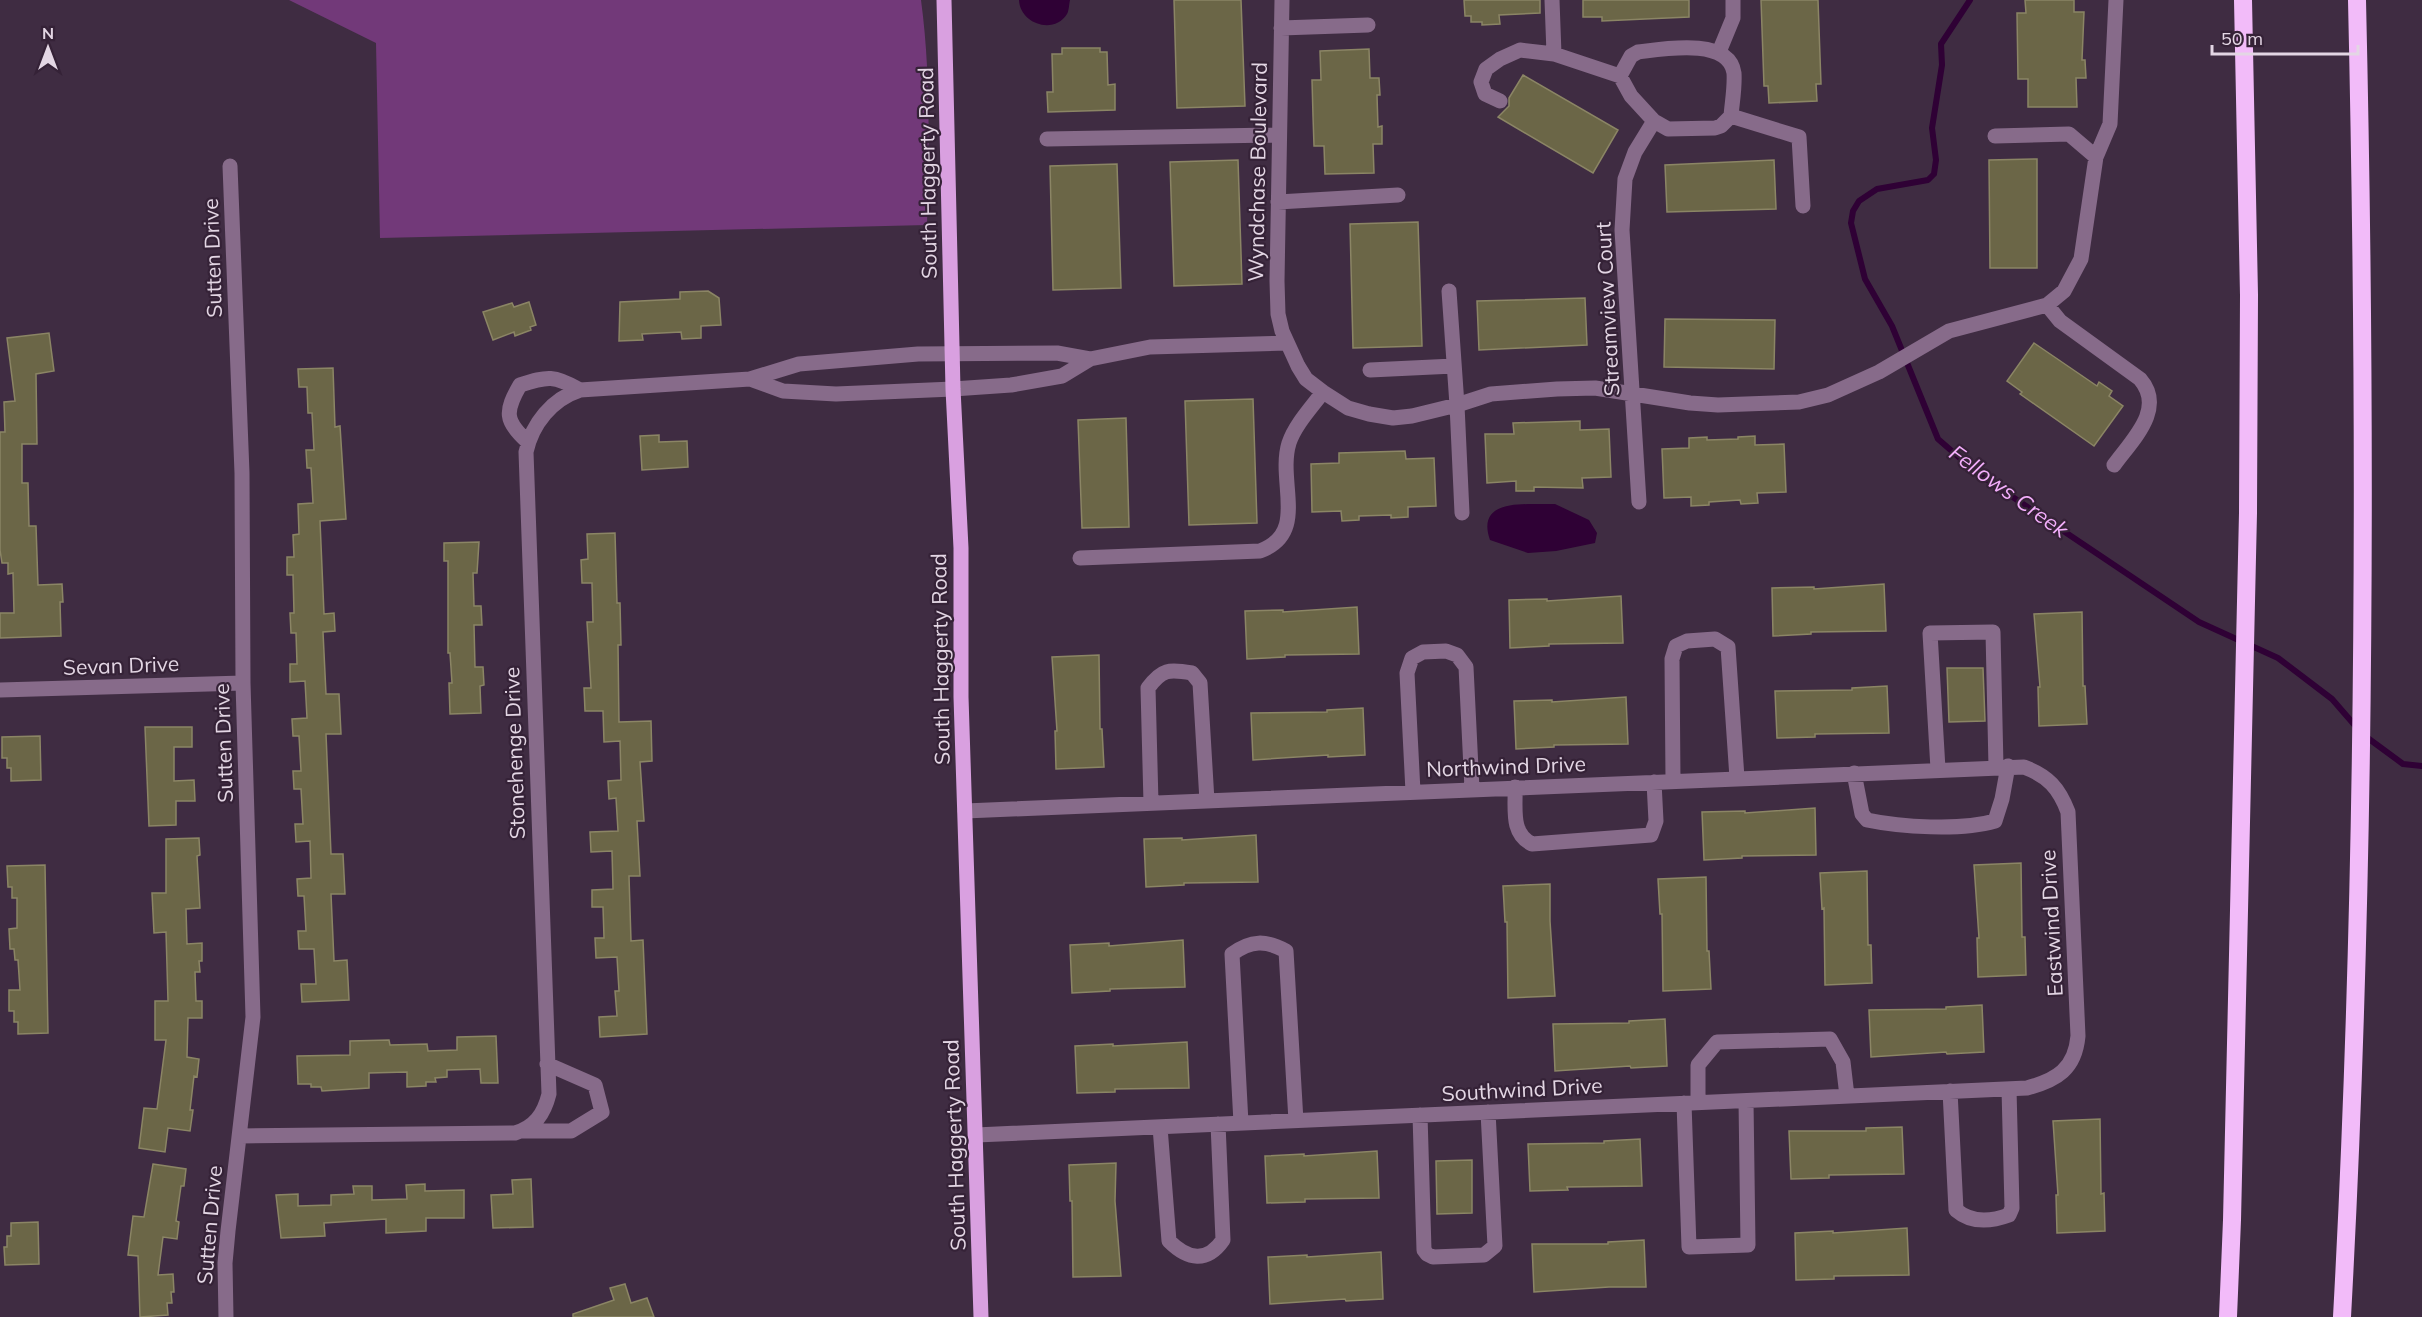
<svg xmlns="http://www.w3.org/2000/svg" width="2422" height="1317" font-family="Mulish,sans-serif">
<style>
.green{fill:#723979}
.water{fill:#2f0135}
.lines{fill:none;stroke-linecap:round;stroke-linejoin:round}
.stream{stroke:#2f0135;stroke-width:6}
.building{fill:#6b6647;stroke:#8b8565;stroke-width:1.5}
.minor{stroke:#876b8a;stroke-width:15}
.major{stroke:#d9a0e0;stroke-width:15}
.highway{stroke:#f2bbf9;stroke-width:18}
.labels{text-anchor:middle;stroke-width:4.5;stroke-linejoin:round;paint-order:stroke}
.street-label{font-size:21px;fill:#e3d6e4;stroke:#352237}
.water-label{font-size:22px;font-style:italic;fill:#f3aefb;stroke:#352237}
</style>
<rect width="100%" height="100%" fill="#3f2c42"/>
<!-- green -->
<path class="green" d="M289,0H921C931,74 929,150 927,225L380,238L376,43Z"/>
<!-- water -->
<path class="water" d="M1019,0H1070C1069,4 1069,11 1067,14C1054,35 1020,24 1019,0Z
M1555,504L1589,520L1597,533L1595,543L1556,551L1528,553L1490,540C1475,497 1527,505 1555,504Z"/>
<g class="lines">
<!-- stream -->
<path class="stream" d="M1970,0L1941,44L1942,65L1932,128L1936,160L1934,174L1928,180L1877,189L1859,201L1853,211L1851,223L1865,279L1892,326L1938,439L1977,473L2199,622L2278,658L2332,699L2358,729
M2365,736L2403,764L2422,766"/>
</g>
<!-- building -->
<path class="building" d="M1174,0H1241L1245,106L1177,108Z
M1464,0H1540V13L1499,15L1500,24L1482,25V22H1471V16H1465Z
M1583,0H1689V17L1602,21V17H1583Z
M1761,0H1818L1821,84H1816L1817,101L1769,103L1768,86H1764Z
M2025,0H2074V12H2084L2082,60H2085L2086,78H2076L2077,107H2028V79H2018L2017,13H2026Z
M1062,48H1100V52H1107L1108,85L1115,84V110L1048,112L1047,92H1053L1052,54H1062Z
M1369,49L1370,78H1379L1380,95H1377L1378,127L1382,126V144H1373L1374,173L1325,174L1324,146H1314L1313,116L1312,80H1321L1320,51Z
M1523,75L1618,130L1593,173L1498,117L1509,106V98Z
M2037,159V268H1990L1989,160Z
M1238,160L1242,284L1174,286L1170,162Z
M1774,160L1776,209L1667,212L1665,165Z
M1117,164L1121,288L1053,290L1050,166Z
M1418,222L1422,346L1353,348L1350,224Z
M708,291L719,298L721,325L701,326V338L682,339L681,332L642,334L643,340L619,341L620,302L680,299V292Z
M1585,298L1587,345L1479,350L1477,301Z
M529,302L536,325L530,327L531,330L515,336L514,332L493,340L483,312L512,303L514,307Z
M1665,319L1775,320L1774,369L1664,367Z
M49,333L54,371L36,374L37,444H22V483H28L29,526H36L38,585L62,584L63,602H60L61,636L0,638V613H14L13,573L8,574V563H2L0,550V432H5L4,402L15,401L7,338Z
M2034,343L2097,386L2099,382L2112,391L2109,396L2123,406L2094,446L2020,394L2022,392L2007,381Z
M333,368L335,427L340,426L346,519L320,521L324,614L334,613L335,631L323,632L326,694H339L341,734H326L331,854H343L345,894H331L334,961L347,960L349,1000L302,1002L301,984H316L314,949H299L298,931H306L304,896H298L297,879L311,878L310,841L296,842L295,824H303L301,789H294L293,771H301L299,736H293L292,719L307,718L305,681L290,682V664H297L296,633H291L290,613H294L293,575H287V557H294L293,535L299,534L298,504L313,503L311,468H307L306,450H314L312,413H308L307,387H299L298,369Z
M1253,399L1257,523L1189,525L1185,401Z
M1126,418L1129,527L1082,528L1078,420Z
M1580,421V430L1609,429L1611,477L1582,478L1583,488L1534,487V491H1516V481L1487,483L1485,434H1514L1513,423Z
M659,435V442L687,441L688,467L642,470L640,436Z
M1755,436V445L1784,444L1786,492L1757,493L1758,503L1741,504L1740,500L1709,502V505L1691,506V497L1664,498L1662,449L1689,448V438L1707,437V440L1738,439V437Z
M1405,451L1406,459L1434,458L1436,506L1408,507V517L1391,518V515L1359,516V520L1342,521L1341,511L1312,512L1311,464L1339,463V453Z
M615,533L617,603H620L621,645H618L619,722L651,721L652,761L640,762L644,821H637L640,876H629L631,941L643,940L647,1034L600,1037L599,1017L617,1016L615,991H619L617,957L596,958L595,938H604L603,907H592V890L613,889L612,851L591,852L590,832L618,831L616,798L609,799L608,781L621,780L620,741L604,742L603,711H585L584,688H591L587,622H593L592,583H582L581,560L588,559L587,534Z
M479,542L477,573H473L474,606H481L482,625H474L475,667H483L484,685L480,686L481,713L450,714L449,683H452L450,653H448V561H444V543Z
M1884,584L1886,631L1811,632V634L1773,636L1772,588L1814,587V589Z
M1621,596L1623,643L1549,644V646L1510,648L1509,600L1547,599V601Z
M1357,607L1359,654L1285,655V657L1247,659L1245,611L1283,610V612Z
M2082,612L2083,686H2085L2087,724L2039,726L2038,687H2040L2034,614Z
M1099,655L1100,729H1102L1104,767L1056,769L1055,731H1057L1052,657Z
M1947,668H1983L1985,721L1949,722Z
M1887,686L1889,733L1815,734V737L1777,738L1775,691L1852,690V688Z
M1626,697L1628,744L1554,745V747L1516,749L1514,701L1552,700V702Z
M1363,708L1365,755L1328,757V755L1253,760L1251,713L1327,712V710Z
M145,727H192V747H174V781L194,780L195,801H176V825L149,826Z
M40,736L41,780L11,781V768H7V758H2V737Z
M1815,808L1816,855L1742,856V858L1704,860L1702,812L1745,811V813Z
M1256,835L1258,882L1184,883V885L1146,887L1144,839L1182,838V840Z
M199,838L200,855L197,856L200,908L186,909L187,944L202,943V961H199L200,972H195L196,1001H202V1018H188L187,1057L199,1059L197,1077L194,1076L190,1110H193L190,1131L168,1128L165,1152L139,1148L144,1108L157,1109L166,1040H155V1001H168L166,932L154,933L152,893H166V839Z
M2021,863L2022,937H2025L2026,975L1978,977L1977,938H1979L1974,865Z
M45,865L48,1033L18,1034V1022H14V1011H9V990H20L18,960H15L14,949H10L9,929L17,928V898H12V887H8L7,866Z
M1867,871L1868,945H1871L1872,983L1825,985L1824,908L1822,909L1820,873Z
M1706,877L1707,951H1709L1711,989L1663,991L1662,914H1660L1658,879Z
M1550,884V921L1555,996L1508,998L1507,922H1505L1503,886Z
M1183,940L1185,987L1110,989V991L1072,993L1070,945L1109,943V946Z
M1982,1005L1984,1052L1947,1054L1946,1052L1871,1057L1869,1010L1946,1009V1007Z
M1665,1019L1667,1066L1631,1068L1630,1066L1555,1071L1553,1024L1629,1023V1021Z
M496,1036L498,1083H481L480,1069L447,1070V1077L435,1078L436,1082H426V1086L407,1087V1072L369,1073V1088L322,1091L321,1087H311V1084H298L297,1056L350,1055V1041L389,1040L390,1045L427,1044L428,1051L457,1050V1037Z
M1187,1042L1189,1088L1115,1089V1092L1077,1093L1075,1046L1113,1044V1046Z
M2100,1119L2101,1194L2104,1193L2105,1231L2057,1233L2056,1195H2058L2053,1121Z
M1902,1127L1904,1174L1829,1175V1178L1791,1179L1789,1131H1866V1128Z
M1640,1139L1642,1186L1567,1187L1568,1190L1530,1191L1528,1144L1604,1143V1141Z
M1377,1151L1379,1198L1305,1199V1202L1267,1203L1265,1156L1304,1154V1156Z
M1472,1160V1213L1437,1214L1436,1161Z
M1116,1163L1115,1201L1121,1276L1073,1277L1072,1201H1070L1069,1165Z
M153,1164L186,1169L184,1186H181L176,1221L179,1222L177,1239L163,1237L158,1275L173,1274L174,1292H171L172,1303H167L168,1315L140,1317L138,1256L128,1255L133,1216L144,1217Z
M531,1179L533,1227L493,1228L491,1195L513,1194L512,1180Z
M425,1184V1191L464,1190V1218H426V1231L386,1233V1219L324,1223L325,1236L281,1238L276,1195L298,1194V1206L331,1205V1195L354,1194L353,1186H372V1200L407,1199L406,1185Z
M38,1222L39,1264L5,1265L4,1247H7V1236H11V1223Z
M1907,1228L1909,1275L1834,1276V1279L1796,1280L1795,1233L1833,1231V1233Z
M1644,1240L1646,1287H1609L1534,1292L1532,1244H1608V1242Z
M1381,1252L1383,1299L1346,1301L1345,1299L1270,1304L1268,1257L1307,1255V1257Z
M625,1284L631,1303L647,1298L654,1317H573V1314L614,1300L610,1288Z"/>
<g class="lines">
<!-- minor -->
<path class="minor" d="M1282,0L1277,281L1278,314L1282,331L1298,366L1306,379L1323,392L1348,408L1369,414L1393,418L1412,416L1457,405L1491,394L1557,389L1595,388L1690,403L1718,405L1799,402L1828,395L1879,372L1949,331L2047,305L2064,291L2081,259L2096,157L2110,124L2116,0
M1552,0L1554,54L1620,76L1631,56L1638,52C1663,49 1729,37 1734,73C1735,87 1732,103 1731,116L1721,126L1715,128L1668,129L1654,121L1635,152L1625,179L1622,230L1639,502
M1281,28L1368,25
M1719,52L1733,18V0
M1620,76L1631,96L1654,121
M1500,101L1485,94L1481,82L1486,69L1500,59L1520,50L1554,54
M1731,116L1799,137L1803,206
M1995,136L2069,134L2096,157
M1047,139L1279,135
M1278,202L1398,195
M1449,291L1457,405L1462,513
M2047,305L2060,321L2140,379C2166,409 2132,440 2114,465
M1370,370L1454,366
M750,379L783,391L836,394L953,389L1011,385L1062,376L1090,359L1150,347L1286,343
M528,442C504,421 505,411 520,385C548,376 554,375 580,390
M1080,558L1260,551C1309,533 1277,482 1289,443C1295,425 1311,408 1323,392
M0,690L243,683
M1938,769L1930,633L1993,632L1996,767
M1854,773L1862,814L1867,820C1900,827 1961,831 1995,821L2002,799L2008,766
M1673,781L1672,659L1676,646L1687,641L1715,639L1728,647L1737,778
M1515,787C1516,808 1510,833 1532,844L1651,835L1656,821L1654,782
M1413,792L1407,673L1412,658L1423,652L1446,651L1457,655L1466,667L1472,789
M1151,803L1148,688C1162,669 1169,669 1192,673L1200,683L1207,801
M965,811L2024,767C2048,776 2059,788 2068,812L2078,1036C2075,1069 2057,1080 2027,1088L976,1135
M1950,1091L1956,1210C1971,1223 1990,1222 2009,1215L2012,1208L2009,1089
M1684,1103L1689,1247L1748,1245L1746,1101
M1698,1103V1065L1717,1042L1830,1039L1843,1062L1847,1096
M1420,1115L1424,1250L1427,1254L1433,1257L1484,1255L1495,1246L1488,1112
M1241,1123L1232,954C1251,940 1266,940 1286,951L1296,1121
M1160,1127L1169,1241C1188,1260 1207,1263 1223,1240L1218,1124
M522,1131H571L602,1112L595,1085L547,1064
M241,1136L515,1133C535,1127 544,1114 549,1094L526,452C532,424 552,399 580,390L750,379L799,364L918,354L1057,353L1090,359
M226,1317L225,1263L228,1231L253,1017L243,683L242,473L230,166"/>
<!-- major -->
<path class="major" d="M944,0L953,389L961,548V697L981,1317"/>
<!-- highway -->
<path class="highway" d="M2228,1317L2232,1220L2248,513L2249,295L2243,0
M2342,1317C2366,879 2367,439 2357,0"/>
</g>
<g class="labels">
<!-- street labels -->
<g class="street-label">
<text transform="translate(1258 172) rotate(-89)" y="7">Wyndchase Boulevard</text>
<text transform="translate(928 173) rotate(-91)" y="7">South Haggerty Road</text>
<text transform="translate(213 258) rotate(-92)" y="7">Sutten Drive</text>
<text transform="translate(1608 309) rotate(-93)" y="7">Streamview Court</text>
<text transform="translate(941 659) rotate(-91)" y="7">South Haggerty Road</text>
<text transform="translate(121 666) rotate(-2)" y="7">Sevan Drive</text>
<text transform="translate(224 743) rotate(-92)" y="7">Sutten Drive</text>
<text transform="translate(515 753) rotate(-92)" y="7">Stonehenge Drive</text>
<text transform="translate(1506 767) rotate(-2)" y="7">Northwind Drive</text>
<text transform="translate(2052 923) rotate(-93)" y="7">Eastwind Drive</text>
<text transform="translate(1522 1090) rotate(-3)" y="7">Southwind Drive</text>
<text transform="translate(955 1145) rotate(-92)" y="7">South Haggerty Road</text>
<text transform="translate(210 1225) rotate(-85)" y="7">Sutten Drive</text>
</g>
<!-- water labels -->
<g class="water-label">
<text transform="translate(2009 491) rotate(36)" y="8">Fellows Creek</text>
</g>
</g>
<!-- north arrow -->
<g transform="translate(48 48)" stroke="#352237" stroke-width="4.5" paint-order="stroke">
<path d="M0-4.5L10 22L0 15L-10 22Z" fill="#e3d6e4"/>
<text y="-9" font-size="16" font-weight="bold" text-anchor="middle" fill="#e3d6e4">N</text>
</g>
<!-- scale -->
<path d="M2212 45v9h146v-9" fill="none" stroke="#e3d6e4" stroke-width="3"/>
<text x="2221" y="45" font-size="18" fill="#e3d6e4" stroke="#352237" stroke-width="4.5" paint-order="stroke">50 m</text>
</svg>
